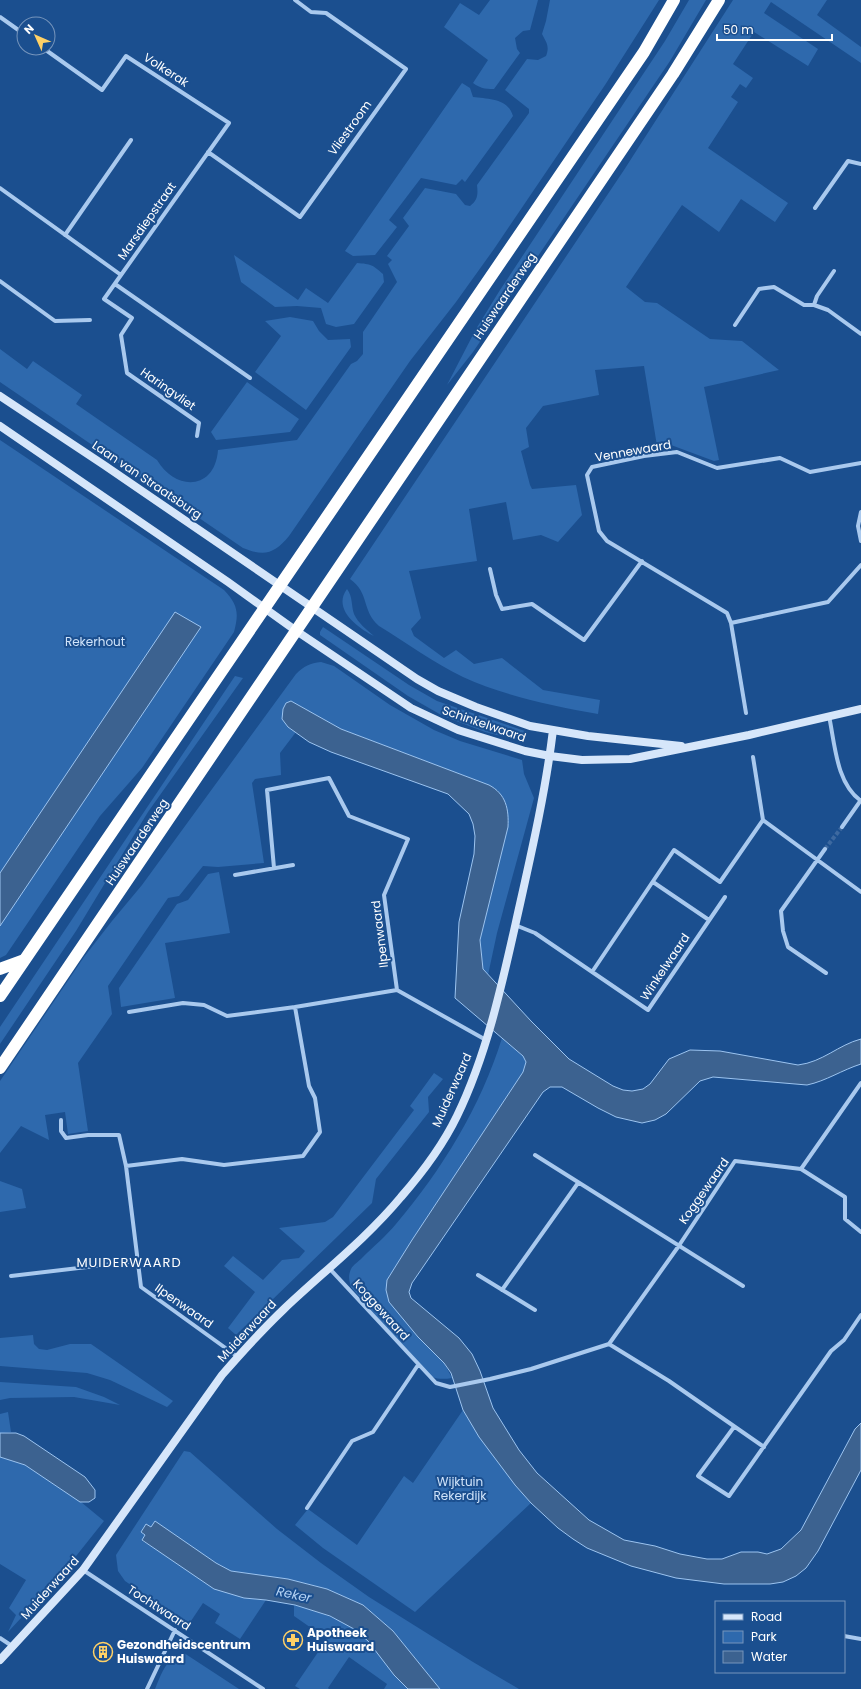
<svg xmlns="http://www.w3.org/2000/svg" width="861" height="1689" font-family="Poppins,sans-serif">
<style>
.green{fill:#2e69ad}
.water{fill:#3c6290;stroke:#9cc4f0}
.lines{fill:none;stroke-linecap:round;stroke-linejoin:round}
.street-tunnel{stroke:#3d69a0;stroke-width:4;stroke-dasharray:4 2;stroke-linecap:butt}
.street{stroke:#a9c9ee;stroke-width:4}
.secondary{stroke:#d6e6fa;stroke-width:8}
.highway{stroke:#fff;stroke-width:12}
.labels{text-anchor:middle;stroke-width:4;stroke-linejoin:round;paint-order:stroke}
.street-label{font-size:12px;fill:#fff;stroke:#1b4f8f}
.park-label{font-size:12px;fill:#cfe3fa;stroke:#1b4f8f}
.poi-label{font-size:12px;font-weight:bold;fill:#fff;stroke:#1b4f8f;text-anchor:start}
.neighbourhood-label{font-size:13px;letter-spacing:1px;fill:#fff;stroke:#1b4f8f}
.water-label{font-size:13px;font-style:italic;fill:#b5d3f5;stroke:#1b4f8f}
</style>
<rect width="100%" height="100%" fill="#1b4f8f"/>
<!-- green -->
<path class="green" d="M490,0H538L530,30L523,31L515,38L517,49L520,53L494,89C484,89 480,88 473,83L488,60L444,27L460,3L479,15Z
M550,0H659L605,85L494,249L456,302L410,361L289,536C275,553 265,557 243,548L0,382V349L27,369L33,361L82,395L76,404L157,460C175,491 215,491 218,450L297,440L351,364L357,361L363,354V332L397,282L388,264L392,260L387,256L409,226L403,218L425,188L456,194L465,205L470,206C478,200 478,194 477,185L529,113V109L505,90L527,59L538,60L546,56C550,46 546,42 542,34L546,21Z
M689,0H706L670,61L473,352L447,385L476,329L500,290L665,41Z
M733,0H827L817,15L861,47V63L771,2L764,13L818,49L808,66L754,32L733,64L753,78L746,88L740,84L731,97L738,102L708,148L788,203L775,222L741,199L719,232L682,205L626,287L645,302L657,303L710,339L742,341L779,370L704,387L719,460L714,461L671,445L657,446L644,366L595,370L599,395L543,406L526,428L529,447L521,451L530,485L532,489L576,485L582,515L558,542L541,535L513,540L506,502L469,509L477,561L409,571L421,618L411,629L414,636L444,658L456,650L474,664L502,658L543,690L600,700L598,714C553,706 505,696 463,677C434,663 407,643 379,626C361,610 370,593 350,579L624,170Z
M462,83L470,88L473,97C488,99 508,98 513,116L465,182L462,179L456,185L421,178L389,220L397,227L375,255L353,256L345,251Z
M234,255L298,300L306,288L328,303L357,263C371,264 373,265 383,274L384,282L354,324L336,327L326,324L321,308L297,306L275,307L241,282Z
M290,317L313,321L319,331L328,340L350,339L351,347L306,410L255,372L281,336L265,321Z
M247,382L299,419L290,432L216,440L211,432Z
M0,440L224,590C238,605 239,613 234,632L142,768L100,816L6,955L0,958Z
M347,589C353,597 351,605 354,614C358,623 367,630 374,636C358,628 332,609 347,589Z
M323,627L409,685L437,701L528,732L525,742L485,732L443,716L408,696L320,635V632Z
M321,662L334,666L390,705L434,730L460,741L522,760L524,774L534,798L497,933L488,975L483,969L480,940L508,827L489,785L341,729L291,701L286,703C279,717 285,724 296,732L280,753L281,775L255,779L252,783L264,863L218,867L203,866L179,896L168,898L108,986L112,1014L78,1063L88,1131L68,1134L65,1112L45,1115L49,1140L21,1126L0,1153V1081L84,957L112,921L142,885L296,674C304,666 310,663 321,662Z
M235,676L243,678L148,812L76,931L0,1044V1027Z
M219,872L230,933L165,943L175,998L121,1007L119,988L177,904L188,900L208,874Z
M502,1038L523,1056L526,1062L523,1072L412,1240L387,1280L418,1337L444,1363L452,1378C440,1380 431,1379 423,1370L351,1287C349,1280 348,1276 351,1269C353,1265 358,1262 362,1258C373,1247 386,1236 396,1224C442,1170 481,1106 502,1038Z
M434,1073L443,1079L428,1097L429,1112L376,1179L372,1203L236,1335L228,1328L255,1292L224,1266L233,1256L263,1280L282,1260L299,1258L305,1251L279,1228L325,1222L333,1217L414,1110L410,1106Z
M0,1181L22,1189L26,1208L0,1212Z
M33,1335L34,1344L39,1349L47,1350L70,1344H91L173,1401L167,1407L110,1380L87,1373L0,1366V1338Z
M0,1382L76,1387L104,1397L120,1405L74,1397L10,1398L0,1400Z
M463,1410C483,1443 505,1474 531,1503L415,1612L323,1548L295,1525L308,1509L357,1545L404,1476L413,1483Z
M8,1412L11,1432L0,1433V1414Z
M184,1451L190,1452L277,1529L321,1563L369,1597L473,1662L519,1689H440L393,1631L363,1605L327,1589L288,1579L231,1571L146,1524L141,1532L145,1535L142,1541L244,1598L266,1600L240,1639L215,1623L220,1614L203,1603L189,1624L125,1581L118,1571L116,1555Z
M0,1457L25,1465L81,1502L104,1521L61,1575L8,1632L16,1615L9,1608L26,1580L0,1564Z
M294,1605C315,1611 336,1617 354,1629C375,1643 390,1671 408,1689H384L387,1684L349,1657L328,1688L329,1689H300L295,1686L327,1639L294,1616Z
M184,1653L239,1689H155C162,1673 165,1659 184,1653Z"/>
<!-- water -->
<path class="water" d="M175,612L201,627L0,926V873Z
M291,701L341,729L489,785C506,794 509,809 508,827L480,940L483,969L531,1021L569,1059L613,1086L623,1090L632,1091L643,1089L650,1084L669,1059L690,1050L720,1051L798,1065C823,1062 838,1045 861,1039V1064C842,1070 826,1081 807,1085L713,1077L700,1081L666,1114L655,1120L642,1123L616,1117L598,1108L562,1087H550L543,1092L412,1283L409,1292L411,1298L459,1338L472,1354L480,1371L493,1408L519,1450L537,1473L589,1520L624,1540L655,1546L680,1554L707,1559H722L741,1552H758L767,1554L781,1549L801,1530L855,1429L861,1423V1470L818,1551L806,1568L796,1576L783,1582L770,1584H724L676,1578L631,1566L587,1548L573,1539L558,1528L531,1503L515,1485L479,1437L463,1410L451,1373L444,1363L418,1337L389,1302L386,1290L387,1280L412,1240L523,1072L526,1062L523,1056L455,998L459,922L474,854L475,836L473,824L469,814L448,794L331,752L309,742L288,727L282,719L283,709L286,703Z
M0,1433H16L24,1436L85,1477L95,1490V1498L89,1502H80L25,1465L0,1457Z
M155,1521L216,1563L231,1571L288,1579L327,1589L363,1605L393,1631L440,1689H408L394,1675L368,1641L354,1629L330,1616L295,1605L266,1600L244,1598L214,1589L142,1540L145,1535L141,1532L146,1524L151,1527Z"/>
<g class="lines">
<!-- street-tunnel -->
<path class="street-tunnel" d="M825,849L842,827"/>
<!-- street -->
<path class="street" d="M0,17L24,34
M208,152L300,217L406,69L326,13L311,12L295,0
M0,188L121,275L229,123L126,56L102,90L43,48
M815,208L848,161L861,164
M65,235L131,140
M121,275L104,299L132,318L121,335L127,373L199,423L197,436
M0,281L55,321L90,320
M115,284L250,378
M814,305L817,296L834,271
M735,325L759,289L774,287L804,305H814L828,310L861,334
M861,512L858,526L861,541
M490,569L496,595L502,609L532,604L584,640L642,561
M731,623L828,602L861,565
M746,713L731,623L727,613L607,541L599,531L587,475L592,467L644,456L677,452L717,468L780,458L810,472L861,463
M829,716C835,744 836,783 861,801
M763,820L861,892
M842,827L861,800
M825,849L781,911L783,931L788,947L826,973
M274,868L267,790L329,778L349,816L408,839L384,895L397,990
M235,875L293,865
M653,882L709,920
M515,925L535,933L648,1010L725,897
M592,972L674,850L720,882L763,820L753,757
M129,1012L183,1003L204,1005L227,1016L295,1007L397,990L486,1040
M61,1120V1131L66,1138L88,1135H119L126,1166L141,1287L238,1357
M535,1155L743,1286
M126,1166L182,1159L224,1165L303,1156L320,1132L315,1098L309,1086L295,1007
M801,1169L861,1083
M329,1268L436,1383L450,1387L490,1379L531,1369L609,1344L678,1247L735,1161L801,1169L845,1197V1219L861,1232
M478,1275L535,1310
M11,1276L138,1261
M502,1290L578,1183
M609,1344L669,1381L764,1447
M734,1427L698,1476L729,1496L831,1351L844,1340L861,1315
M307,1508L352,1441L373,1432L418,1365
M83,1570L263,1689
M844,1636L861,1639
M0,1638L12,1646
M147,1689L175,1630"/>
<!-- secondary -->
<path class="secondary" d="M0,396L104,465L417,679L438,691L476,707L530,726L588,736L681,746
M0,426L228,582L295,630L411,708L458,730L525,751L550,756L582,760L630,759L749,735L861,709
M0,1660L83,1570L222,1375C242,1352 262,1330 284,1309C323,1272 366,1239 401,1197C422,1173 443,1145 457,1116C489,1050 504,975 520,904C533,846 546,788 553,730"/>
<!-- highway -->
<path class="highway" d="M0,969L24,960
M0,996L644,52L674,0
M0,1068L673,74L719,0"/>
</g>
<!-- icons -->
<defs>
<symbol id="pharmacy-ring" viewBox="-11 -11 22 22"><circle r="9.5" fill="#1b4f8f" stroke="#ffd166" stroke-width="1.5"/><path d="M-2-6h4v4h4v4h-4v4h-4v-4h-4v-4h4Z" fill="#ffd166"/></symbol>
<symbol id="building-ring" viewBox="-11 -11 22 22"><circle r="9.5" fill="#1b4f8f" stroke="#ffd166" stroke-width="1.5"/><path d="M-4-6H4V6H1V3H-1V6H-4ZM-2.5-4.3h1.7v1.8h-1.7ZM.8-4.3h1.7v1.8H.8ZM-2.5-1h1.7V.8h-1.7ZM.8-1h1.7V.8H.8Z" fill="#ffd166"/></symbol>
</defs>
<g fill-rule="evenodd">
<use href="#pharmacy-ring" x="282" y="1629" width="22" height="22"/>
<use href="#building-ring" x="92" y="1641" width="22" height="22"/>
</g>
<g class="labels">
<!-- street labels -->
<g class="street-label">
<text transform="translate(166 70) rotate(33)" y="4">Volkerak</text>
<text transform="translate(350 128) rotate(-54)" y="4">Vliestroom</text>
<text transform="translate(147 221) rotate(-55)" y="4">Marsdiepstraat</text>
<text transform="translate(505 296) rotate(-56)" y="4">Huiswaarderweg</text>
<text transform="translate(168 389) rotate(35)" y="4">Haringvliet</text>
<text transform="translate(633 451) rotate(-10)" y="4">Vennewaard</text>
<text transform="translate(147 480) rotate(34)" y="4">Laan van Straatsburg</text>
<text transform="translate(484 724) rotate(19)" y="4">Schinkelwaard</text>
<text transform="translate(137 842) rotate(-56)" y="4">Huiswaarderweg</text>
<text transform="translate(380 934) rotate(-97)" y="4">Ilpenwaard</text>
<text transform="translate(665 967) rotate(-56)" y="4">Winkelwaard</text>
<text transform="translate(452 1090) rotate(-66)" y="4">Muiderwaard</text>
<text transform="translate(704 1191) rotate(-55)" y="4">Koggewaard</text>
<text transform="translate(184 1306) rotate(35)" y="4">Ilpenwaard</text>
<text transform="translate(381 1310) rotate(48)" y="4">Koggewaard</text>
<text transform="translate(247 1331) rotate(-47)" y="4">Muiderwaard</text>
<text transform="translate(50 1588) rotate(-48)" y="4">Muiderwaard</text>
<text transform="translate(159 1608) rotate(33)" y="4">Tochtwaard</text>
</g>
<!-- park labels -->
<g class="park-label">
<text x="95" y="646">Rekerhout</text>
<text x="460" y="1486">Wijktuin<tspan x="460" dy="14">Rekerdijk</tspan></text>
</g>
<!-- poi labels -->
<g class="poi-label">
<text x="307" y="1637">Apotheek<tspan x="307" dy="14">Huiswaard</tspan></text>
<text x="117" y="1649">Gezondheidscentrum<tspan x="117" dy="14">Huiswaard</tspan></text>
</g>
<!-- neighbourhood labels -->
<g class="neighbourhood-label">
<text x="129" y="1267">MUIDERWAARD</text>
</g>
<!-- water labels -->
<g class="water-label">
<text transform="translate(294 1594) rotate(12)" y="5">Reker</text>
</g>
</g>
<!-- legend -->
<rect x="715" y="1601" width="130" height="72" fill="#1b4f8f" stroke="#7695bc"/>
<rect x="723" y="1614" width="20" height="6" fill="#d6e6fa" stroke="#7695bc"/>
<text x="751" y="1621" font-size="12" fill="#ffffff">Road</text>
<rect x="723" y="1631" width="20" height="12" fill="#2e69ad" stroke="#7695bc"/>
<text x="751" y="1641" font-size="12" fill="#ffffff">Park</text>
<rect x="723" y="1651" width="20" height="12" fill="#3c6290" stroke="#7695bc"/>
<text x="751" y="1661" font-size="12" fill="#ffffff">Water</text>
<!-- north arrow -->
<g transform="translate(36 36) rotate(315)"><circle r="19" fill="#1b4f8f" stroke="#7695bc"/>
<path d="M0-3L7 15L0 10L-7 15Z" fill="#ffd166"/>
<text y="-6" font-size="11" font-weight="bold" text-anchor="middle" fill="#ffffff">N</text>
</g>
<!-- scale -->
<path d="M717 34v6h115v-6" fill="none" stroke="#ffffff" stroke-width="2"/>
<text x="723" y="34" font-size="12" fill="#ffffff" stroke="#1b4f8f" stroke-width="3" paint-order="stroke">50 m</text>
</svg>
